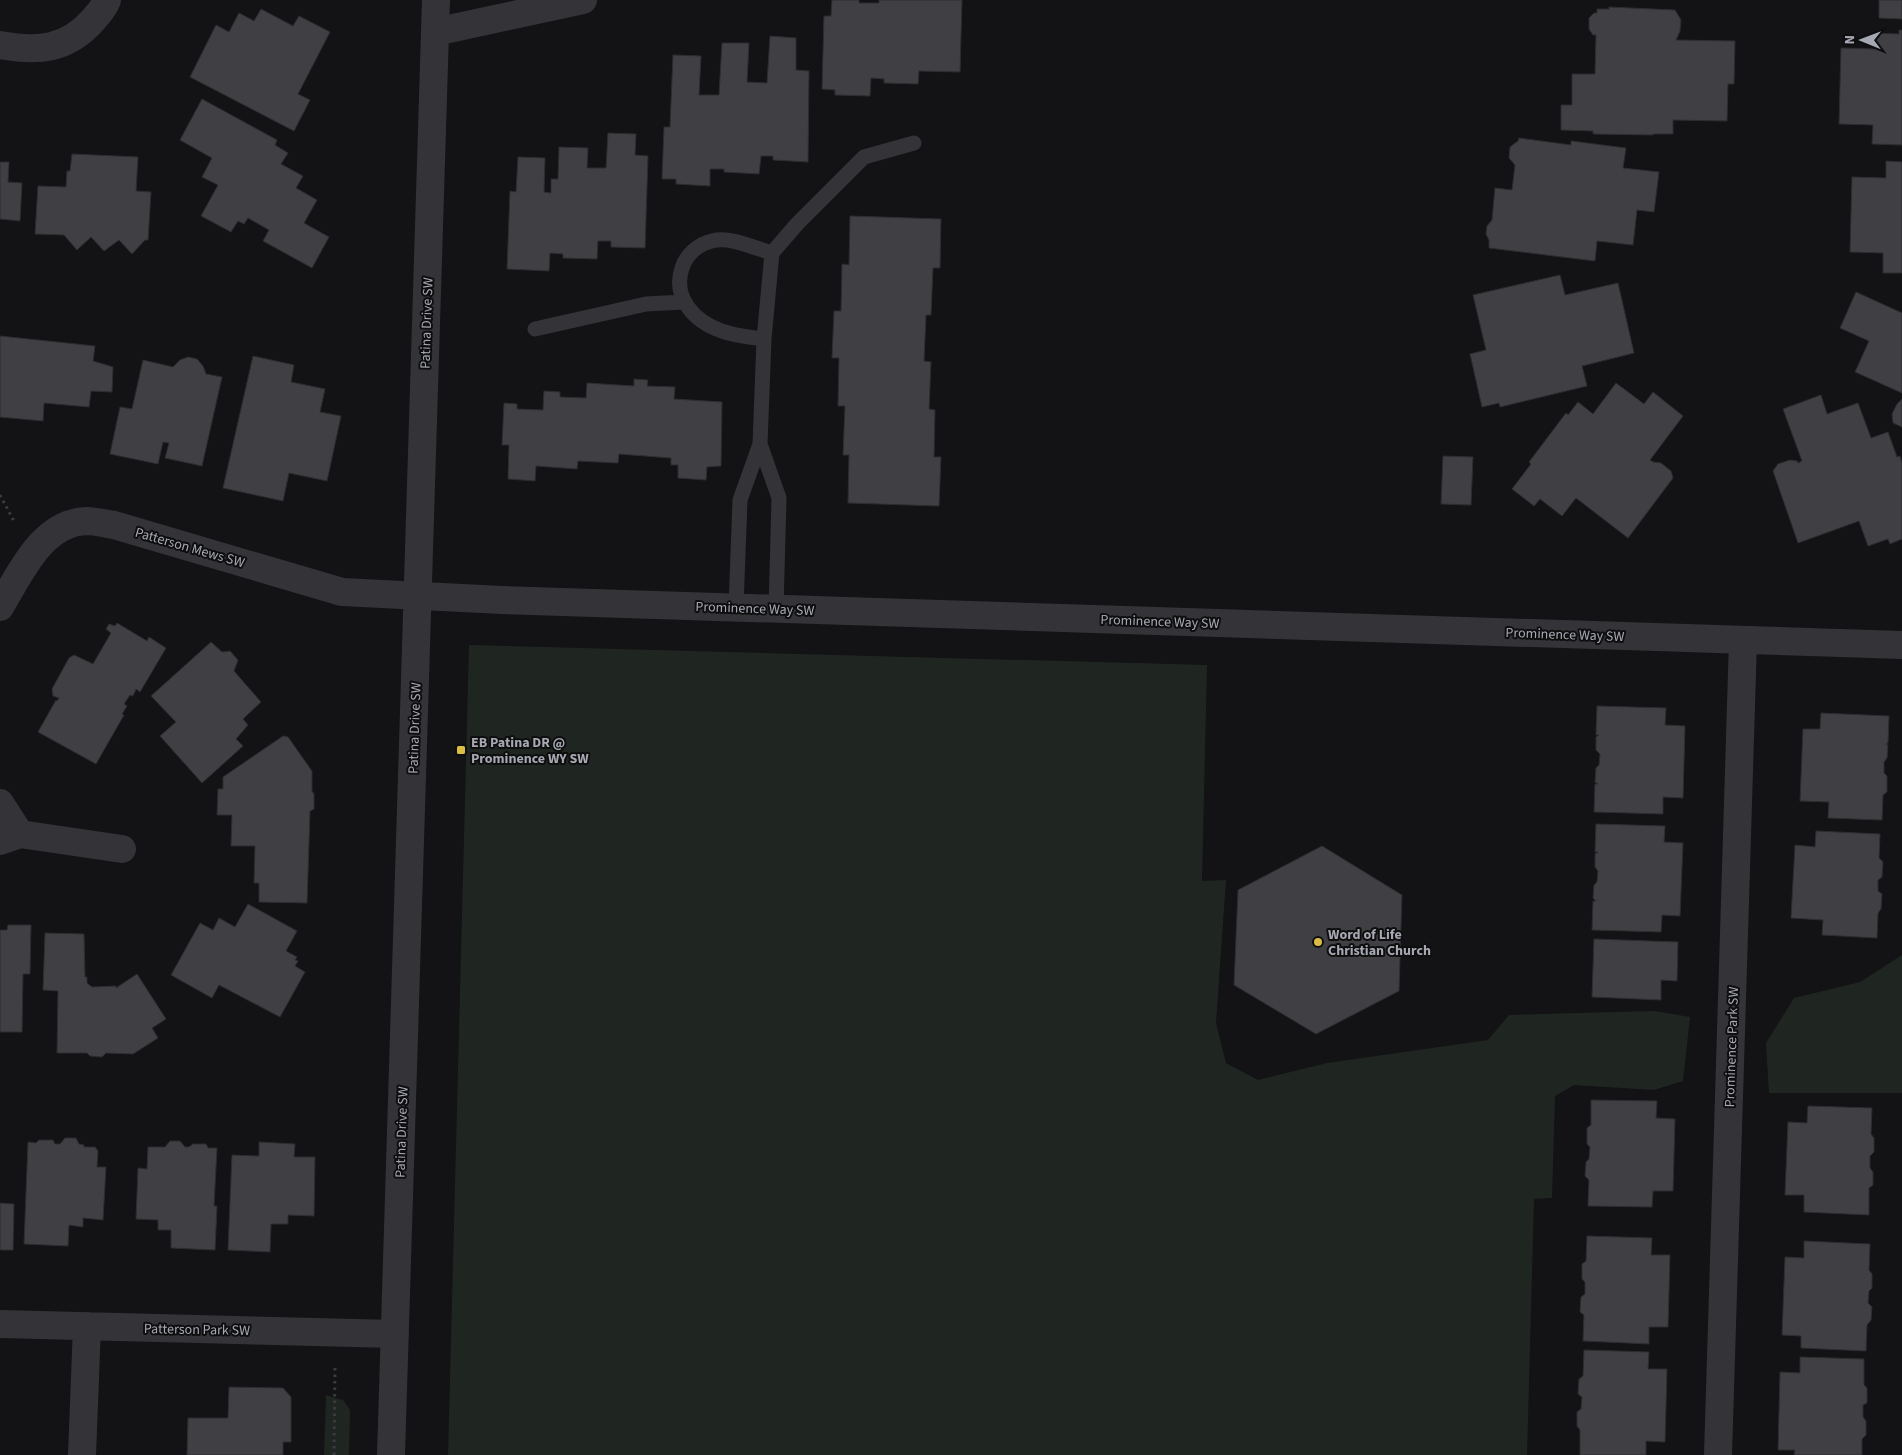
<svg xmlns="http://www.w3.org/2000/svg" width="1902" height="1455" font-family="'Source Sans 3',sans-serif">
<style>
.green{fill:#1f2621}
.building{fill:#404044;stroke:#2d2d30}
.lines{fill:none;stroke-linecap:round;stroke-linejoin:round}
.path{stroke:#3a3b3f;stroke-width:3;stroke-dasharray:2.5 4;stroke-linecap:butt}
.service{stroke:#343438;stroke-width:15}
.minor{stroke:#343438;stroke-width:28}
.poi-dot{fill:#dbbd44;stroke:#0e0e0f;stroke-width:2}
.labels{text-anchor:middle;stroke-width:4;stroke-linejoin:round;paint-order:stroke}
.street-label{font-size:14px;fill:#a6a8b3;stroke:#0e0e0f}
.poi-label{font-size:14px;font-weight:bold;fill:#a6a8b3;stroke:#0e0e0f;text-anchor:start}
</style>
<rect width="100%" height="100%" fill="#131214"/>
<!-- green -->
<path class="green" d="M469,645L1207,665L1202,881L1226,880L1216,1023L1226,1063L1258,1080L1327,1063L1488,1040L1509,1015L1655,1011L1690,1017L1683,1081L1654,1090L1574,1085L1555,1096L1552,1198L1534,1199L1527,1455H448Z
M1902,955V1093H1769L1766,1043L1794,998L1860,982Z
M326,1395L343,1400L350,1410L349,1455H324Z"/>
<!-- building -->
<path class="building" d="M832,0H859V3H879V0H962L960,72L919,71L918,84L884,83V79L871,78L870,96L835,95V90L822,89L824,16H831Z
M1879,0H1902V19L1879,18Z
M1609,7L1675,10L1681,20L1680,31L1676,40L1735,41L1734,84H1728L1727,121L1673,120V134H1653V135L1593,134V131L1561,130V105H1572V74H1595L1596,35H1593L1589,29V18L1594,13H1597V9H1609Z
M261,9L293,26L299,16L330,32L298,94L310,100L294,131L190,77L216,25L229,32L239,13L254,21Z
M1899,30H1902V145L1872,144L1873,125L1839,124L1841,48L1875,49V33L1899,34Z
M770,36L796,38V70L809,71L808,162L773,160V156H761L759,174L724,172V169H710V186L676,184V179H662L664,127H670L673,55L701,56L699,95H719L722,43H749L747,82L767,83Z
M202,99L277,140L275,145L288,153L281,164L303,176L296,188L317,200L304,223L329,237L312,268L263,241L269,230L248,218L244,224L238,221L231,232L201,216L218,185L202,177L212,158L180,140Z
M608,133L636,134L635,155L648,156L645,248L611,247V241H598L597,259L563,258V254L550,253L549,271L507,269L510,191L516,192L518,157L545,158L544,192L551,193V179H558L559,147L588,148L587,168H606Z
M1519,138L1571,145V141L1626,148L1623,168L1659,172L1654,212L1637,210L1633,245L1597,241L1595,261L1489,248V240L1486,234L1487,226L1492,220L1495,188L1512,190L1515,165L1509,158L1510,147L1518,141Z
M72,154L138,157L136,191L151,192L148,240H145L132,254L119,240L104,251L91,237L77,250L64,235L35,234L38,186L66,187L67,171H70Z
M1886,161L1902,162V273H1883V253L1850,252L1852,177L1886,178Z
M0,162H9L8,182L22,183L20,221L0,219Z
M850,216L941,219L940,268H933L931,315H926L924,361L931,362L929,409L935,410L934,457H941L939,506L848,503L849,455H843L845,406H838L839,358H832L834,311H841L842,264L849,265Z
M1560,275L1565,295L1618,283L1634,353L1582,366L1587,386L1500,407L1499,403L1482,407L1470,354L1486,350L1473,295Z
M1856,292L1902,313V393L1855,372L1869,341L1840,328Z
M0,336L95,346L93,361L113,367L112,392L91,391L89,407L44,403L43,421L0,417Z
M253,356L294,365L291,382L325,389L320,412L341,416L327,481L289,473L283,501L223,488Z
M188,357L197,359L203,366L206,374L222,377L202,466L165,458L169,443L163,442L158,464L110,454L120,407L132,409L143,360L173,367L180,360Z
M634,379L648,380L647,386L675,387L674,399L722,402L721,466L707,467L706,480L678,478V465H671V458L619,454L618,463L578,461L577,469L536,466L535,481L508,479L509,445H502L504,403L517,404V409L543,410L544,391L560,392V397L586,398L587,383L634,386Z
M1616,383L1644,404L1653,392L1683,416L1650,460L1653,462L1661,463L1671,471L1673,478L1628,538L1576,498L1562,516L1540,499L1534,506L1512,489L1531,464L1529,462L1566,413L1568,415L1578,402L1593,414Z
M1821,395L1827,414L1858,403L1871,438L1888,432L1897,457L1900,456L1902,463V539L1890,544L1888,539L1868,546L1859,521L1798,543L1773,471L1778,464L1790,460L1797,461L1798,463L1802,461L1783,409Z
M1902,399V427L1893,423L1892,414L1897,404Z
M1443,456L1473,457L1471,505L1441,504Z
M117,623L147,641L149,637L166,648L140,692L136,689L133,696L130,695L124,704L127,706L122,714L124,715L96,764L38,732L56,700L57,701L59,698L53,696L52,689L69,658L74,655L93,664L111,633L106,629L109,624L115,626Z
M211,642L222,652L230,651L238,660L234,671L261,702L243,719L248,725L236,739L243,746L202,783L160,736L176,722L151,696Z
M1597,706L1666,708L1665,725L1685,726L1683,798L1663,797V814L1594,812L1595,784H1598L1595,782L1596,768L1599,765L1600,754L1596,750V737L1599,735H1596Z
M1821,713L1889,716L1888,743L1886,744L1888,745L1887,758L1884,762V773L1887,776V792L1883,795L1882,820L1828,818L1829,802L1800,801L1803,729H1820Z
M283,736L288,737L312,771V791L314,794V809L310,811L307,903L259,902V883H254L255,846H231L232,815H217L218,789H223V777Z
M1596,824L1665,826L1664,842L1683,843L1680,916L1662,915L1661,932L1592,930L1593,901H1596L1593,898L1594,885L1597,882L1598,871L1595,867V854L1598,852H1595Z
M1816,831L1880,834L1879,858L1883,862L1882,877L1878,880V891L1882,894L1881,909L1878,913L1877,938L1822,935L1823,920L1791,918L1795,845L1815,847Z
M1322,846L1402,895L1399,991L1316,1034L1234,985L1238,890Z
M248,904L297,931L286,951L297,957L295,960L298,961L295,966L305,972L280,1017L219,985L212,998L171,975L200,923L213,930L219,918L235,927Z
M8,925H31L30,974H23L22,1032H0V930H7Z
M45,933L84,934L85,977H87V983L92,987L116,986V988L137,974L166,1019L152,1028L158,1038L133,1054L106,1053L102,1057L90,1056L87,1053H57L58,991L43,990Z
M1594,939L1678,942L1677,981L1661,980V1000L1592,997Z
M1591,1100L1657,1101L1656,1118L1675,1119L1673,1191H1653L1652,1207L1588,1206L1589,1180L1585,1176L1586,1162L1589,1159L1590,1147L1587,1144V1128L1591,1125Z
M1808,1106L1872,1108L1871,1134L1874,1138V1152L1870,1156V1168L1873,1172V1185L1869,1188V1215L1804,1212V1195H1785L1788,1122L1807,1123Z
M65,1138H76L79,1144L84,1145V1147H95L98,1151L97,1167H106L103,1220L83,1218V1227L69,1225L68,1246L24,1244L28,1142L36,1143L39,1140H53L55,1144H60Z
M170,1141H180L185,1147H189L193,1144H206L208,1148H217L214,1206H217L215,1250L171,1248V1230H158V1220L136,1219L138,1168L147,1169L148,1147H165Z
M259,1142L295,1144L294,1157H315L314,1216L288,1215V1224H271L270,1252L228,1250L232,1155L259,1156Z
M0,1203L14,1204L13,1250H0Z
M1587,1236L1652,1238L1651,1255H1670L1668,1327H1649V1344L1583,1341L1584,1315L1580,1312L1581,1297L1585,1294V1282L1582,1279V1264L1586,1261Z
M1804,1241L1870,1244L1869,1270L1872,1274V1288L1869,1291L1868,1303L1872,1307L1871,1320L1867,1325L1866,1351L1801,1348V1336L1782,1335L1785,1257L1804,1258Z
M1584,1350L1649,1352L1648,1369H1667L1665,1442L1646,1441V1455H1580V1430L1577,1426V1412L1581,1409L1582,1397L1578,1394L1579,1379L1583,1376Z
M1800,1357L1864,1359V1385L1867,1388V1403L1863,1405V1417L1866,1421V1435L1862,1439V1455H1794L1795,1450H1778L1780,1372L1800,1373Z
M229,1387L283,1388L291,1397V1442H283V1455H187L188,1418H228Z"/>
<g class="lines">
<!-- path -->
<path class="path" d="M0,495L15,523
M334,1455L335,1366"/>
<!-- service -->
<path class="service" d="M535,329L646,304L684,302
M764,339C750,337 735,336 722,331C695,322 672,298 682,268C686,255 698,244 712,241C730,236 754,248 772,253
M760,444L779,498L776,609
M736,607L740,500L760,444L764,339L772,253L797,224L864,157L914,143"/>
<!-- minor -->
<path class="minor" d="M435,32L583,0
M0,45C38,52 67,50 94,19C99,13 104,8 107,0
M0,607C20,574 42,522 87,521C96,521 106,524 114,525L342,592L502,600L1902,645
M0,803L20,834
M0,841L20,834L122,849
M0,1324L395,1334
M82,1455L87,1326
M391,1455L436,0
M1718,1455L1743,640"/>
</g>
<!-- markers -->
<g class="poi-dot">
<rect x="456" y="745" width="10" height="10" rx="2.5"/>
<circle cx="1318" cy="942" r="5"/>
</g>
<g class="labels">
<!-- street labels -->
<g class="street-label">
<text transform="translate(426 323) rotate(-88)" y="5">Patina Drive SW</text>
<text transform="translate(190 547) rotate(16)" y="5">Patterson Mews SW</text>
<text transform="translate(755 608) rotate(2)" y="5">Prominence Way SW</text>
<text transform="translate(1160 621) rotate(2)" y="5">Prominence Way SW</text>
<text transform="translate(1565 634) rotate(2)" y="5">Prominence Way SW</text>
<text transform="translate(414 728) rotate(-88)" y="5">Patina Drive SW</text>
<text transform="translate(1731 1047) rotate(-88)" y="5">Prominence Park SW</text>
<text transform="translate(401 1132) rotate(-88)" y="5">Patina Drive SW</text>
<text transform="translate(197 1329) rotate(1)" y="5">Patterson Park SW</text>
</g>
<!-- poi labels -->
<g class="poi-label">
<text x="471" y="747">EB Patina DR @<tspan x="471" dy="16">Prominence WY SW</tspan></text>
<text x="1328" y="939">Word of Life<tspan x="1328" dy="16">Christian Church</tspan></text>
</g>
</g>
<!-- north arrow -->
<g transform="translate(1862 40) rotate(271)" stroke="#0e0e0f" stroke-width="4" paint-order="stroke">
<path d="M0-4L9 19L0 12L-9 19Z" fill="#a6a8b3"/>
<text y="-8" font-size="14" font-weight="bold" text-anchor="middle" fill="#a6a8b3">N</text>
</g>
</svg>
